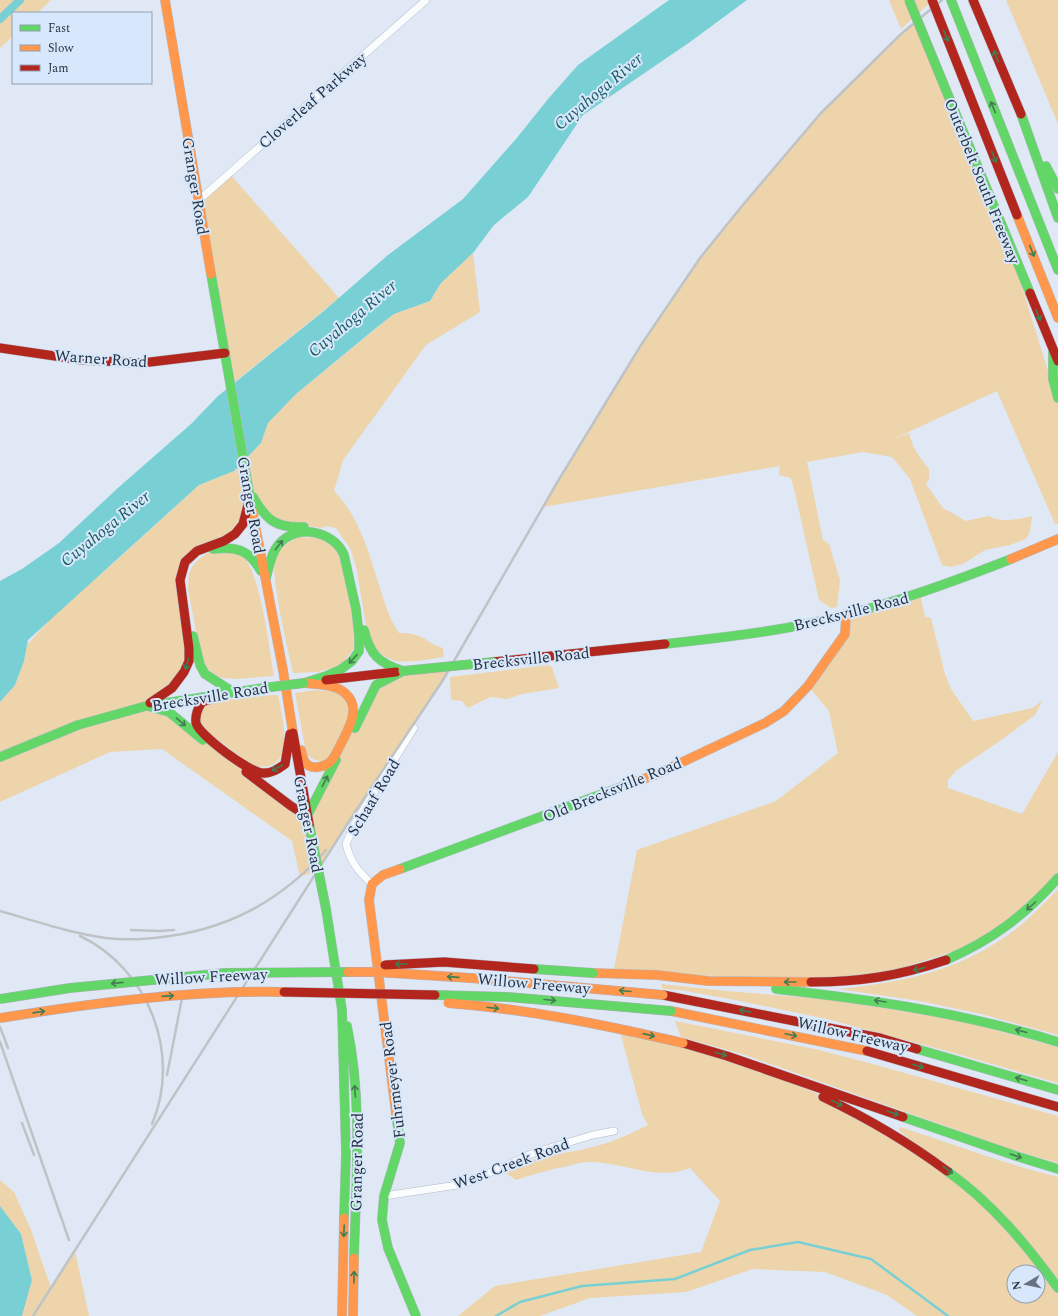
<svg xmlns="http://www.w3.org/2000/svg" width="1058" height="1316" font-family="Spectral,serif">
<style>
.green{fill:#eed4ab;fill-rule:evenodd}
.water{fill:#79d0d4}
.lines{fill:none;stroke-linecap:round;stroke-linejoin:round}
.stream{stroke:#79d0d4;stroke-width:2.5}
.canal{stroke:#79d0d4;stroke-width:8}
.street-casing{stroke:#b4bdc8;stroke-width:8}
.fast-casing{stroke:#b4bdc8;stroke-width:10}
.slow-casing{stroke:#b4bdc8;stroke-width:10}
.jam-casing{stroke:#b4bdc8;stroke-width:10}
.street{stroke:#fafcfd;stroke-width:7}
.fast{stroke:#63d668;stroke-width:9}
.slow{stroke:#ff974d;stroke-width:9}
.jam{stroke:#b3261e;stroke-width:9}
.rail{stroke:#c0c3c6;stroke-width:2.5}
.fast-bridge-casing{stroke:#b3adc1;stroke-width:10;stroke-linecap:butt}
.slow-bridge-casing{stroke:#b3adc1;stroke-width:10;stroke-linecap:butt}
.jam-bridge-casing{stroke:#b3adc1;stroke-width:10;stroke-linecap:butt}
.fast-bridge{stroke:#63d668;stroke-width:9}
.slow-bridge{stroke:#ff974d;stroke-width:9}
.jam-bridge{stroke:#b3261e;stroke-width:9}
.oneway{stroke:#437c51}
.labels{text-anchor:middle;stroke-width:4;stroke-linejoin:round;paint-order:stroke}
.street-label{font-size:16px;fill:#28323f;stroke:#d7e7fc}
.water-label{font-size:17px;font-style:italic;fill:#195c5d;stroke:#d7e7fc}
</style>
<rect width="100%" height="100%" fill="#dfe8f4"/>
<!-- green -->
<path class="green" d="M0,0H51L37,13H13V36L0,48Z
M889,0H933L901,29Z
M1006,0H1058V124Z
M919,19L1020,281L1058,403V524H1055L997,391L887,442L909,433L913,446L919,456L929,469V479L926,484L943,508L966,521L988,516C1004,523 1015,520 1032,516L1030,532L1026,539L1010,545L985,550L963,564L950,567L942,565L910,479L892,457L863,452L807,462L823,540L829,544L840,580L837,607L831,608L819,600L795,493L791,478L779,475L780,466L543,507L641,345L700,258L742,206L820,114L901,34Z
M229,173L339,298L231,385L199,200Z
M473,253L480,312L426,345L343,460L334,491C358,515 368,550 378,582C384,600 388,617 399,633C408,633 417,634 425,639C433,644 433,645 443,648L444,657C431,659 402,665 390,659C380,655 373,646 368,637L356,566L350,548L336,528L324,526L323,528L308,526L292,528L264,514L243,524L197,551L182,570L189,648L184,672L147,706L169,712L307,815L376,685L403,671L450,668L318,870L300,877L292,841L162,749L110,752L0,802V702L15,685L24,661L27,645L53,616L118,559L199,485L234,471L261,443L268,423L296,394L394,314L430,301L441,283Z
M299,537L322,538L336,549L344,568L356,640L352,652L341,664L336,667L317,672L293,673C287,645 280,617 276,588C275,579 273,569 275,560C279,548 288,542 299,537Z
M220,551C226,552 237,552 241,555C260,567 270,652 274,676L236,679L223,678L213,675L208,669L201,657L188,589L189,574L192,567L200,558L208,553Z
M920,593L925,617L931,618L945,674L951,689L973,721L1032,708L1042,701L1035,715L1000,741L957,770L948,780V788L1022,814L1058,752V878L986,941L867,979L613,974L637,850L776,801L838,753L829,711L808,686L844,634L846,614Z
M548,665L552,667L559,688L522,694L507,699L492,697L486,699L468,708L462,701L451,700L450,677Z
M314,690L335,691L345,699L350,714L347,723L329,758C321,764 312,760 306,753L295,693Z
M272,695H278C283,721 298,774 253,766L205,730L200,720L203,708L215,701Z
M1058,889V1035L981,1014L920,1001L838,989C904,982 962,971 1016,929C1031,917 1044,903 1058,889Z
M661,984L726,991L826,999L958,1020L1058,1047V1083L954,1053L827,1019L730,999L680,990L663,989Z
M675,1021L815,1049L869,1063L1058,1116V1163L1010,1149L742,1054L681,1037Z
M619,1028L764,1069L837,1103L955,1175L1058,1288V1316H917L887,1295L825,1272L753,1269L686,1292L590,1298L540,1316H458L495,1286L701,1252L720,1201L690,1168C656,1182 622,1161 588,1162C582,1162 575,1164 569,1166C551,1169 534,1174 516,1180L506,1173L539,1157L581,1150L607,1143L625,1136L648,1125L642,1114ZM1014,1272H1038V1296H1014Z
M900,1127C953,1144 1004,1164 1058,1177V1281L1040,1256L899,1130Z
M0,1180L14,1192L31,1230L51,1288L75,1251L89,1316H22L32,1280L21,1234L0,1206Z"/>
<!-- water -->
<path class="water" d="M669,0H747L690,42L583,115L528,197L494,225L473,253L441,283L430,301L394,314L376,328L296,394L268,423L261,443L234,471L199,485L28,640L24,661L15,685L0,702V581L22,569L59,543L119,487L191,424L218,396L325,310L388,255L463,199L516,139L548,99L578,65Z
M0,1206L21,1234L32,1280L22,1316H0Z"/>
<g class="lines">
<!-- stream -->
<path class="stream" d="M496,1316L520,1302L582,1286L675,1279L750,1250L798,1242L871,1259L948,1316"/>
<!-- canal -->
<path class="canal" d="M0,19L20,0"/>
<defs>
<path id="street" d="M199,200L426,0
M372,884C358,871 351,863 346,844L355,823L414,728
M384,1196L464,1184L536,1152L593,1135L614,1131"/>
<path id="fast" d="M951,0L1058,270
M955,112L1030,293
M1021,114L1058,218
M1046,166L1058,189
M211,274L252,509
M1053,351V379L1058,398
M253,497C267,521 276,528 304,527
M213,549C237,546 249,550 261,571
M266,578C269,567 271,553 279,544C297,523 334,531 344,555L356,609L359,635V651L352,661L340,670L326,676L304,683
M364,630C370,655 379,663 403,671
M193,636L200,665L205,674L233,692
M665,644C707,639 750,635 791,627C867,613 940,587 1011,559
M151,707L169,712L203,740
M355,728L376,685L403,671
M0,757L78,725L146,706L263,688
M307,816L336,760
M400,869L637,781
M326,909L342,1010L346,1153L344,1218
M946,960C992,940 1024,916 1058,878
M776,989C874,1000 964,1013 1058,1042
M347,1026C363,1102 356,1181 354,1258
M917,1049L1058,1090
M396,1113L400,1143L384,1196L382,1220L388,1248L416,1316
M903,1117L1016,1156L1058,1169
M947,1171C992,1203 1026,1244 1058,1288"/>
<path id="slow" d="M165,0L211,274
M1017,215L1058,318
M252,509L283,670L293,733
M1011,559L1058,539
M301,750C302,754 303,759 305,762C311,771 326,767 332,760C337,753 340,745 344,738C351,724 360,706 345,693C335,684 318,685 306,683
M637,781L655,775L765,723L784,711L808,686L845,634L846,614
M593,973L657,975L708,981L811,982
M671,1011L867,1051
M396,1113L369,900L372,884L383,875L400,869
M342,1316L344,1218
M353,1316L354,1258"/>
<path id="jam" d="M973,0L1021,114
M1030,293L1058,361
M0,348L82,360L142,363L225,353
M493,662L665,644
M326,680L396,672
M211,699L202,702C198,708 195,716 196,723C199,735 249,772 262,773C271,774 278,769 285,764L290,734
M150,703L172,688L184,672L189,661V648L180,580L185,562L197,551L224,541L235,534L243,524L249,501
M293,733L310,829
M246,772L291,806L307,816
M811,982C860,982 899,976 946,960
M663,995L880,1038L917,1049
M683,1043L727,1056L903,1117
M867,1051L1058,1107
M823,1097C867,1118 908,1142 947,1171"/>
</defs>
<!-- street casing -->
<use href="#street" class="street-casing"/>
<!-- fast casing -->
<use href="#fast" class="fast-casing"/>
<!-- slow casing -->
<use href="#slow" class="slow-casing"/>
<!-- jam casing -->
<use href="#jam" class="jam-casing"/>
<!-- street -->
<use href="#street" class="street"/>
<!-- fast -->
<use href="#fast" class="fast"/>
<!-- slow -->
<use href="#slow" class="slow"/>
<!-- jam -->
<use href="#jam" class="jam"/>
<!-- rail -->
<path class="rail" d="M0,911C35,921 70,933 106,938C128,941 149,939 170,936C234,927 284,898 326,850
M131,930L160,931L174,930
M80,936C148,968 182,1054 152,1124
M0,1027L8,1048
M0,1042L69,1240
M167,1075L183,993
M22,1123L34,1155
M33,1316L355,812L443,680L558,481L641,345L700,258L742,206L820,114L901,34L942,0"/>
<defs>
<path id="fast-bridge" d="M909,0L955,112
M403,671L493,662
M263,688L304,683
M310,829L326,909
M534,969L593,973
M435,995L508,997L671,1011
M0,999L70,988L225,973L348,972"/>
<path id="slow-bridge" d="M348,972H376L471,978L663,995
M448,1003C528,1009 605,1025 683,1043
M0,1018C94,1003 188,990 284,992"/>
<path id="jam-bridge" d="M932,0L1017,215
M385,965L444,962L534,969
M284,992L435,995"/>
</defs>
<!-- fast-bridge casing -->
<use href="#fast-bridge" class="fast-bridge-casing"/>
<!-- slow-bridge casing -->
<use href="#slow-bridge" class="slow-bridge-casing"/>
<!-- jam-bridge casing -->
<use href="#jam-bridge" class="jam-bridge-casing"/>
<!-- fast-bridge -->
<use href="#fast-bridge" class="fast-bridge"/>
<!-- slow-bridge -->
<use href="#slow-bridge" class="slow-bridge"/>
<!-- jam-bridge -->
<use href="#jam-bridge" class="jam-bridge"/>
</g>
<!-- one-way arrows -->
<defs><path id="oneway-shaft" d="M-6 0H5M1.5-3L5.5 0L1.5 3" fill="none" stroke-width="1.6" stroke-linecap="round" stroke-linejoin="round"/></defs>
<g class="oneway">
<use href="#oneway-shaft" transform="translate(946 36) rotate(68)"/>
<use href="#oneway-shaft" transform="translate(996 56) rotate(-113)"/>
<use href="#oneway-shaft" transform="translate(993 107) rotate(-112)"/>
<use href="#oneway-shaft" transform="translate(994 157) rotate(68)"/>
<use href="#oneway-shaft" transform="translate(1032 251) rotate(68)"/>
<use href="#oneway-shaft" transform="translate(1038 315) rotate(67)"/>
<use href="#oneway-shaft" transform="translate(279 545) rotate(-52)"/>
<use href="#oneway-shaft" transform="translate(353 659) rotate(133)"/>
<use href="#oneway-shaft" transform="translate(187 664) rotate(105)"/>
<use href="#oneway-shaft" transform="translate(181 722) rotate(40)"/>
<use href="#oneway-shaft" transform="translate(277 768) rotate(152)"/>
<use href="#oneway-shaft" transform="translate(325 781) rotate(-63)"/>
<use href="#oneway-shaft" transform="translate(1031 906) rotate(138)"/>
<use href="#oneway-shaft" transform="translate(401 964) rotate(177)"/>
<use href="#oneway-shaft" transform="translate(919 969) rotate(166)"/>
<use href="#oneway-shaft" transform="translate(453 977) rotate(-176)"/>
<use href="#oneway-shaft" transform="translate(790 982) rotate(-180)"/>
<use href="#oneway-shaft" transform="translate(117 983) rotate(174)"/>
<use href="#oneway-shaft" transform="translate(625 991) rotate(-175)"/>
<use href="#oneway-shaft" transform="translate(168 996) rotate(-4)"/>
<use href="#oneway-shaft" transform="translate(550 1000) rotate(5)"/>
<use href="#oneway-shaft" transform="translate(880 1001) rotate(-171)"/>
<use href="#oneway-shaft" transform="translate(493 1008) rotate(7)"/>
<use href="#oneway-shaft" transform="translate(745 1011) rotate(-169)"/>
<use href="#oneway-shaft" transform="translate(39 1012) rotate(-8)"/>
<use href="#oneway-shaft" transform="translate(1021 1031) rotate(-165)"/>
<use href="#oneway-shaft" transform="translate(649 1035) rotate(13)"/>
<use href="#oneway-shaft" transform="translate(791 1035) rotate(12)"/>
<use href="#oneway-shaft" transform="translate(721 1054) rotate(16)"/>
<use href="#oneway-shaft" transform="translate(918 1066) rotate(16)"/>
<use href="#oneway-shaft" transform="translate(1021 1079) rotate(-164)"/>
<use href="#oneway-shaft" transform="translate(355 1091) rotate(-94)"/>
<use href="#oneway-shaft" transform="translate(837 1103) rotate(25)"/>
<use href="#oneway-shaft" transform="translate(893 1113) rotate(19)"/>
<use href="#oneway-shaft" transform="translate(1016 1156) rotate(19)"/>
<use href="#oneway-shaft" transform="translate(948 1170) rotate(37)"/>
<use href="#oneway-shaft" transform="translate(344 1231) rotate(92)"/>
<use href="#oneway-shaft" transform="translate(354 1277) rotate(-89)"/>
</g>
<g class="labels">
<!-- street labels -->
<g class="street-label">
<text transform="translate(312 100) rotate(-41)" y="6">Cloverleaf Parkway</text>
<text transform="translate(983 181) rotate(68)" y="6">Outerbelt South Freeway</text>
<text transform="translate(196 186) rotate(81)" y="6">Granger Road</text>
<text transform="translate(101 358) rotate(4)" y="6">Warner Road</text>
<text transform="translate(252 505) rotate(80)" y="6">Granger Road</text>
<text transform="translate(851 611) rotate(-14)" y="6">Brecksville Road</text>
<text transform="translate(531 658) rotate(-6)" y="6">Brecksville Road</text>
<text transform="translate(210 696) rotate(-9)" y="6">Brecksville Road</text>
<text transform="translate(612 789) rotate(-22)" y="6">Old Brecksville Road</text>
<text transform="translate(373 797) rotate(-59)" y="6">Schaaf Road</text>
<text transform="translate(309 824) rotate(79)" y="6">Granger Road</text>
<text transform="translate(211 976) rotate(-3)" y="6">Willow Freeway</text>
<text transform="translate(534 983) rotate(5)" y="6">Willow Freeway</text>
<text transform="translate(853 1034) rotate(13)" y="6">Willow Freeway</text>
<text transform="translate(392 1080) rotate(-97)" y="6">Fuhrmeyer Road</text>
<text transform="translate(356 1162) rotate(-89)" y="6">Granger Road</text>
<text transform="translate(511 1163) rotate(-20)" y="6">West Creek Road</text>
</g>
<!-- water labels -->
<g class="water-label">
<text transform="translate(598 91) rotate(-40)" y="6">Cuyahoga River</text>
<text transform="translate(352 318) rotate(-40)" y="6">Cuyahoga River</text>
<text transform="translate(105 528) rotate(-39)" y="6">Cuyahoga River</text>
</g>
</g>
<!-- legend -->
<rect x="12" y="12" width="140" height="72" fill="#d7e7fc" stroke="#919fb0"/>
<rect x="20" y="25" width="20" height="6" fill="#63d668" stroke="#919fb0"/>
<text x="48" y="32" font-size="12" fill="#28323f">Fast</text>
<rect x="20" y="45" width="20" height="6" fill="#ff974d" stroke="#919fb0"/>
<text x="48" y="52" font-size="12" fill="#28323f">Slow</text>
<rect x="20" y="65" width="20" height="6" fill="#b3261e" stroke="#919fb0"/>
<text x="48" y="72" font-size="12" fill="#28323f">Jam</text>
<!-- north arrow -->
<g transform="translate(1026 1284) rotate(261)"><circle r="19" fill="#d7e7fc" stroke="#919fb0"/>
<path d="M0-3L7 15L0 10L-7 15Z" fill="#68727e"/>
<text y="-6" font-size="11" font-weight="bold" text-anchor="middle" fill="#28323f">N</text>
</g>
</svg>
